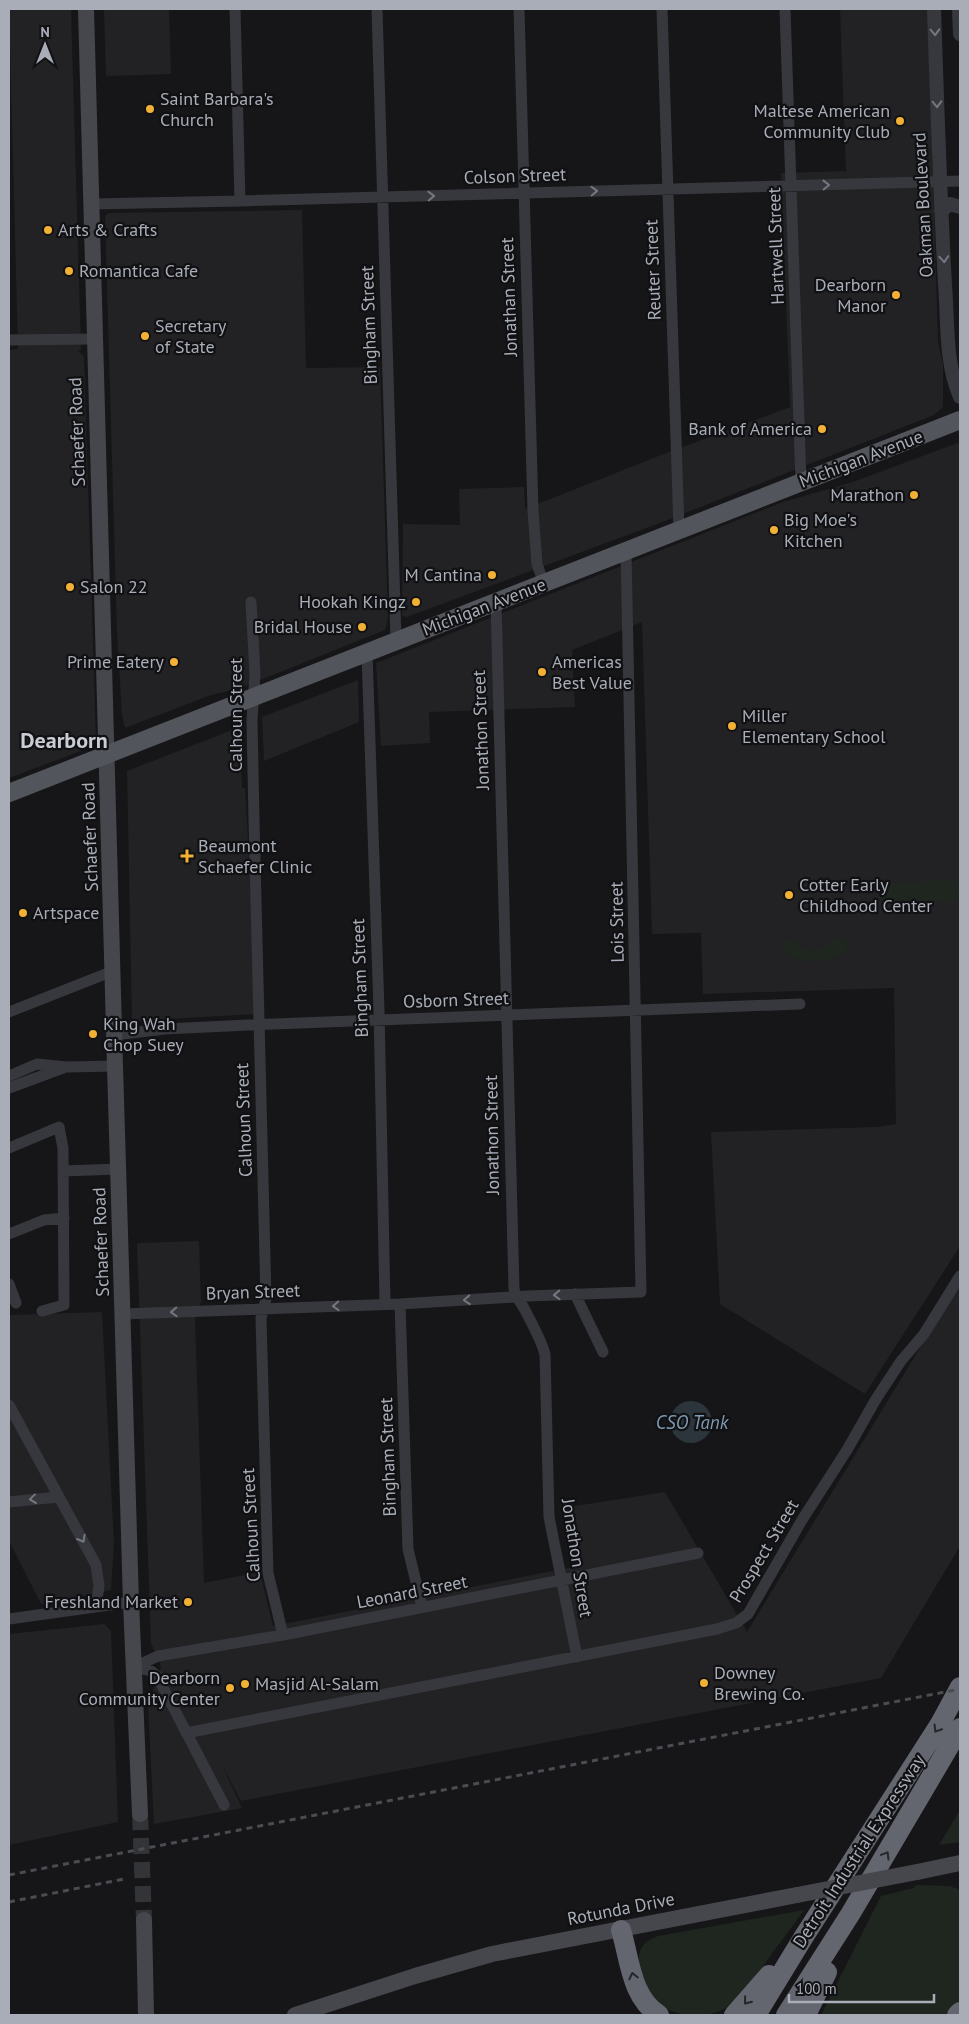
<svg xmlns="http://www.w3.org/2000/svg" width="969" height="2024" font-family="'PT Sans',sans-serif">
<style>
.built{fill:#222225}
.green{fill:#1e261f}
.water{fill:#2c353c}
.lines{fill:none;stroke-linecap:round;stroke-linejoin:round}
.secondary-tunnel{stroke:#333438;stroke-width:16;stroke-dasharray:16 8;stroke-linecap:butt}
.minor{stroke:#37383d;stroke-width:11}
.tertiary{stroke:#37383d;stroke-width:14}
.secondary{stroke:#45474d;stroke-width:16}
.primary{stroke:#53555c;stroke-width:18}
.motorway{stroke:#63666e;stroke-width:20}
.rail{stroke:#4a4c52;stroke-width:3;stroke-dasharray:6 5;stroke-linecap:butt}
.secondary-bridge{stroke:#45474d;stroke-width:16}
.oneway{stroke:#757881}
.oneway2{stroke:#26262a}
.poi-dot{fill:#f2b134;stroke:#111113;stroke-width:2}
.labels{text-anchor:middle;stroke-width:4.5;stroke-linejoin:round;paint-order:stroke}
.poi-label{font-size:18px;fill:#a8adb8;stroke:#111113;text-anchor:start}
.street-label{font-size:18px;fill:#a8adb8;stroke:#111113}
.water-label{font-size:19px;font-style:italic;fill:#7f9bb3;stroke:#111113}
.district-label{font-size:22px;font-weight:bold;fill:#c9ccd4;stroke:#111113}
</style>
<rect width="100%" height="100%" fill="#161618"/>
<!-- built -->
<path class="built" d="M9,9H71L81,350L78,351L84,357L96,741L86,749L9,778V350L18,349Z
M104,9H169L171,74L106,76Z
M840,9H928L938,341L943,365V407L934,415L665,521L407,617L402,616L403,524L460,525L459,489L524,487L525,509L656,457L790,407L781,173L846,171Z
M302,210L306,368L380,367L388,619L385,630L238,689L211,695L125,728L122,715L117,632L105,216L109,213Z
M960,442V1246L865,1394L720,1304L711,1132L877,1127L896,1124L894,988L703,994L701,933L652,934L642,622L572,650L575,707L429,712L430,743L381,746L376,663L783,502L853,482Z
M358,680L359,722L264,761L262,717Z
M240,727L242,788H245L258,1014L132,1021L127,771Z
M199,1241L201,1302L195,1320L204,1583L260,1572L273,1626L573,1567L562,1508L665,1492L747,1632L960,1282V1546L881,1678L241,1801L221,1763L242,1808L154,1824L148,1705L161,1667L151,1643L137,1243Z
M102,1312L114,1544L111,1590L41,1604L9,1541V1315Z
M104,1624L111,1631L118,1822L9,1845V1634Z"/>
<!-- green -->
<path class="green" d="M925,881H960V902L881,904V883L925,882Z
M832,939H846L847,950C825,965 804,966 783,951L782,941L795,940C806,954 821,952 832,939Z
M960,1810V1842L939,1845Z
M916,1885L950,1886L960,1890V2003L950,2015H821L881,1896L914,1888Z
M804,1910C790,1930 775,1949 761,1969C753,1980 745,1993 735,2002C715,2018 686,2020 663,2007C646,1996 629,1961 645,1943C648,1940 654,1938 658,1936Z"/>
<!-- water -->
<path class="water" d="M670 1422a21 21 0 1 1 42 0a21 21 0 1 1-42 0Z"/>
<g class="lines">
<!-- secondary-tunnel -->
<path class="secondary-tunnel" d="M140,1814L144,1920"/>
<!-- minor -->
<path class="minor" d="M235,9L240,201
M377,9L396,641
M519,9L533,511L537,564L544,584
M662,9L679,530
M785,9L801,482
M91,204L240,201L960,181
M9,340L94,339
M251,602L255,674L252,720L254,820L266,1299L261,1318L268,1573L283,1635
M496,602L514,1289C516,1298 521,1302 525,1310C532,1324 541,1339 545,1354L549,1517L577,1657
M367,653L379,1010L385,1303
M9,1012L113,971
M114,1035L165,1029L248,1025L800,1004
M9,1076L37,1064L67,1067L115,1066
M9,1088L63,1068
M9,1148L59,1127L63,1148L64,1305L42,1311
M63,1171L119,1169
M9,1234L44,1220L64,1218
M9,1284L16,1303
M575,1294L603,1352
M400,1304L408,1549L422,1607
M123,1314L400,1304L528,1296L641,1292L626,551
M9,1405L96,1565L99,1586L96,1606
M9,1502L58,1497
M9,1619L131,1602
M134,1667L158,1656L283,1635L698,1553
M134,1667L151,1671L157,1676L224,1805
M186,1733L717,1629L736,1623L748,1614L802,1520L847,1450L876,1399L901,1361L924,1334L960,1276"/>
<!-- tertiary -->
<path class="tertiary" d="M934,9C937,101 940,193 945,285C948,321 945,363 960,397
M959,9L960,34
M941,211L950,204L960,207"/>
<!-- secondary -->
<path class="secondary" d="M86,9L115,1066L131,1602L140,1814
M917,1872L960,1863
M144,1920L146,2015
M295,2015L415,1976L492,1954L797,1895"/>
<!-- primary -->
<path class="primary" d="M9,793L960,420"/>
<!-- motorway -->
<path class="motorway" d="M621,1930C630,1960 631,1997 659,2015
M734,2015L769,1975
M756,2015L803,1938L940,1724L960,1687
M786,2015L851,1913L960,1728
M806,2015L827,1972
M957,2015L960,2012"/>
<!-- rail -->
<path class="rail" d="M9,1875L960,1689
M9,1902L124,1879"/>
<!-- secondary-bridge -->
<path class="secondary-bridge" d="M797,1895L917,1872"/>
</g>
<!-- one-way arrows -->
<defs><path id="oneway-chevron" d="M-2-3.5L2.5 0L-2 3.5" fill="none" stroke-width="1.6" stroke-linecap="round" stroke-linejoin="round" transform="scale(1.25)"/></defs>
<g class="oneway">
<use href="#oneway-chevron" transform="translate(935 32) rotate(88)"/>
<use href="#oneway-chevron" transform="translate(937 104) rotate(88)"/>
<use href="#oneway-chevron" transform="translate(826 185) rotate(-1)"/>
<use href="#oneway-chevron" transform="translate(594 191) rotate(-2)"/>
<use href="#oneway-chevron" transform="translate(431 196) rotate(-2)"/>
<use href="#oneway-chevron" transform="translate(944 259) rotate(86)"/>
<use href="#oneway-chevron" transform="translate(557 1295) rotate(178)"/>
<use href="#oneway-chevron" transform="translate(467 1300) rotate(176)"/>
<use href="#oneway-chevron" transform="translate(336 1306) rotate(177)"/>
<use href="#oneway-chevron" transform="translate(174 1312) rotate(178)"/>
<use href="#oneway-chevron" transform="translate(33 1499) rotate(173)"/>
<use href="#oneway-chevron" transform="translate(82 1539) rotate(61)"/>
</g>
<g class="oneway2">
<use href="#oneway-chevron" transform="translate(937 1729) rotate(122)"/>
<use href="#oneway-chevron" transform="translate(886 1855) rotate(-59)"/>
<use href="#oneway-chevron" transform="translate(633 1976) rotate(-103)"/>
<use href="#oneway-chevron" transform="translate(747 2001) rotate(128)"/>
</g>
<!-- markers -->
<g class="poi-dot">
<circle cx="150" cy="109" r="5"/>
<circle cx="900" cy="121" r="5"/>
<circle cx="48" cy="230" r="5"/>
<circle cx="69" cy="271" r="5"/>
<circle cx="896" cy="295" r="5"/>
<circle cx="145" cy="336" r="5"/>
<circle cx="822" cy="429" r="5"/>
<circle cx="914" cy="495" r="5"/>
<circle cx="774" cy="530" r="5"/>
<circle cx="492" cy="575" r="5"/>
<circle cx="70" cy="587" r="5"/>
<circle cx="416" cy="602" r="5"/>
<circle cx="362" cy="627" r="5"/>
<circle cx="174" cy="662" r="5"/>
<circle cx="542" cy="672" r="5"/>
<circle cx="732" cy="726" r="5"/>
<path d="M184.5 848.5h5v5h5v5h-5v5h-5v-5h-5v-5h5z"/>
<circle cx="789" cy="895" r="5"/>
<circle cx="23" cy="913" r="5"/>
<circle cx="93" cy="1034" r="5"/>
<circle cx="188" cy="1602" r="5"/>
<circle cx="704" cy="1683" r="5"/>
<circle cx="245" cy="1684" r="5"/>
<circle cx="230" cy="1688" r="5"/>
</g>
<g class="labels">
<!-- poi labels -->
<g class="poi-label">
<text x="160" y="105">Saint Barbara's<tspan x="160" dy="21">Church</tspan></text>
<text x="890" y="117" text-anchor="end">Maltese American<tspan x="890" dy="21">Community Club</tspan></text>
<text x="58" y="236">Arts &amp; Crafts</text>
<text x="79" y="277">Romantica Cafe</text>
<text x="886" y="291" text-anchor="end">Dearborn<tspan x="886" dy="21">Manor</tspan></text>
<text x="155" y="332">Secretary<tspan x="155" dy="21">of State</tspan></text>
<text x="812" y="435" text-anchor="end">Bank of America</text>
<text x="904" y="501" text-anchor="end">Marathon</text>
<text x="784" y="526">Big Moe's<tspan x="784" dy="21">Kitchen</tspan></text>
<text x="482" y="581" text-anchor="end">M Cantina</text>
<text x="80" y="593">Salon 22</text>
<text x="406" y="608" text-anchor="end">Hookah Kingz</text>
<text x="352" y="633" text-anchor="end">Bridal House</text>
<text x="164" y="668" text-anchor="end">Prime Eatery</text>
<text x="552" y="668">Americas<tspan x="552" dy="21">Best Value</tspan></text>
<text x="742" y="722">Miller<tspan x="742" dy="21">Elementary School</tspan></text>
<text x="198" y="852">Beaumont<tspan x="198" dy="21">Schaefer Clinic</tspan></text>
<text x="799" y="891">Cotter Early<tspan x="799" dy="21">Childhood Center</tspan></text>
<text x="33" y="919">Artspace</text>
<text x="103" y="1030">King Wah<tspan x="103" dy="21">Chop Suey</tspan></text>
<text x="178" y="1608" text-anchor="end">Freshland Market</text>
<text x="714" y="1679">Downey<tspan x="714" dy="21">Brewing Co.</tspan></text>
<text x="220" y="1684" text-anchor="end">Dearborn<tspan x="220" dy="21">Community Center</tspan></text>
<text x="255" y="1690">Masjid Al-Salam</text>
</g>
<!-- street labels -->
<g class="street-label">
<text transform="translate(515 176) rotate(-2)" y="6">Colson Street</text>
<text transform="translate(923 205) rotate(-93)" y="6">Oakman Boulevard</text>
<text transform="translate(776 246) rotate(-92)" y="6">Hartwell Street</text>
<text transform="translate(653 270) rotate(-92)" y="6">Reuter Street</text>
<text transform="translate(509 297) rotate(-92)" y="6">Jonathan Street</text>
<text transform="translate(369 325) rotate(-92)" y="6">Bingham Street</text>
<text transform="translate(77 432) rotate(-92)" y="6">Schaefer Road</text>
<text transform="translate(861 459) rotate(-21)" y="6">Michigan Avenue</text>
<text transform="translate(484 607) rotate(-21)" y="6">Michigan Avenue</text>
<text transform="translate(236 715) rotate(-90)" y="6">Calhoun Street</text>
<text transform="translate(481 730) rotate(-92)" y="6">Jonathon Street</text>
<text transform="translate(90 837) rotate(-92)" y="6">Schaefer Road</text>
<text transform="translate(617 922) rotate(-91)" y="6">Lois Street</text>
<text transform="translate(360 978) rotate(-92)" y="6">Bingham Street</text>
<text transform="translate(456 1000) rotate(-2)" y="6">Osborn Street</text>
<text transform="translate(244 1120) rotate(-92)" y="6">Calhoun Street</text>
<text transform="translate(492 1135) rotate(-91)" y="6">Jonathon Street</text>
<text transform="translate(101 1242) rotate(-92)" y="6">Schaefer Road</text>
<text transform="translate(253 1292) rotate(-2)" y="6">Bryan Street</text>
<text transform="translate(388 1457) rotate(-92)" y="6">Bingham Street</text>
<text transform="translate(251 1525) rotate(-93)" y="6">Calhoun Street</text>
<text transform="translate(764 1551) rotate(-59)" y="6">Prospect Street</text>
<text transform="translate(577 1558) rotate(81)" y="6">Jonathon Street</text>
<text transform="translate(412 1592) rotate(-11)" y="6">Leonard Street</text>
<text transform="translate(859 1851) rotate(-57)" y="6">Detroit Industrial Expressway</text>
<text transform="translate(621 1909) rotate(-11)" y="6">Rotunda Drive</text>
</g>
<!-- water labels -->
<g class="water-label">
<text x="692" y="1429">CSO Tank</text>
</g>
<!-- district labels -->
<g class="district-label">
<text x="64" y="748">Dearborn</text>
</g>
</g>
<!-- border -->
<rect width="969" height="2024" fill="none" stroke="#a8adb8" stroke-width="20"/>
<!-- north arrow -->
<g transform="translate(45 45)" stroke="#111113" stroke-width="4" paint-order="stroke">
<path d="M0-4L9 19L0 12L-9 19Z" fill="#a8adb8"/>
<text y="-8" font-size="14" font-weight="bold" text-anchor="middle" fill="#a8adb8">N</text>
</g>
<!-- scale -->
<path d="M789 1994v8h145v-8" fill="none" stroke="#a8adb8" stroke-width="2.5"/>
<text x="796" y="1994" font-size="15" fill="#a8adb8" stroke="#111113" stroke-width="4" paint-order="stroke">100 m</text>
</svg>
